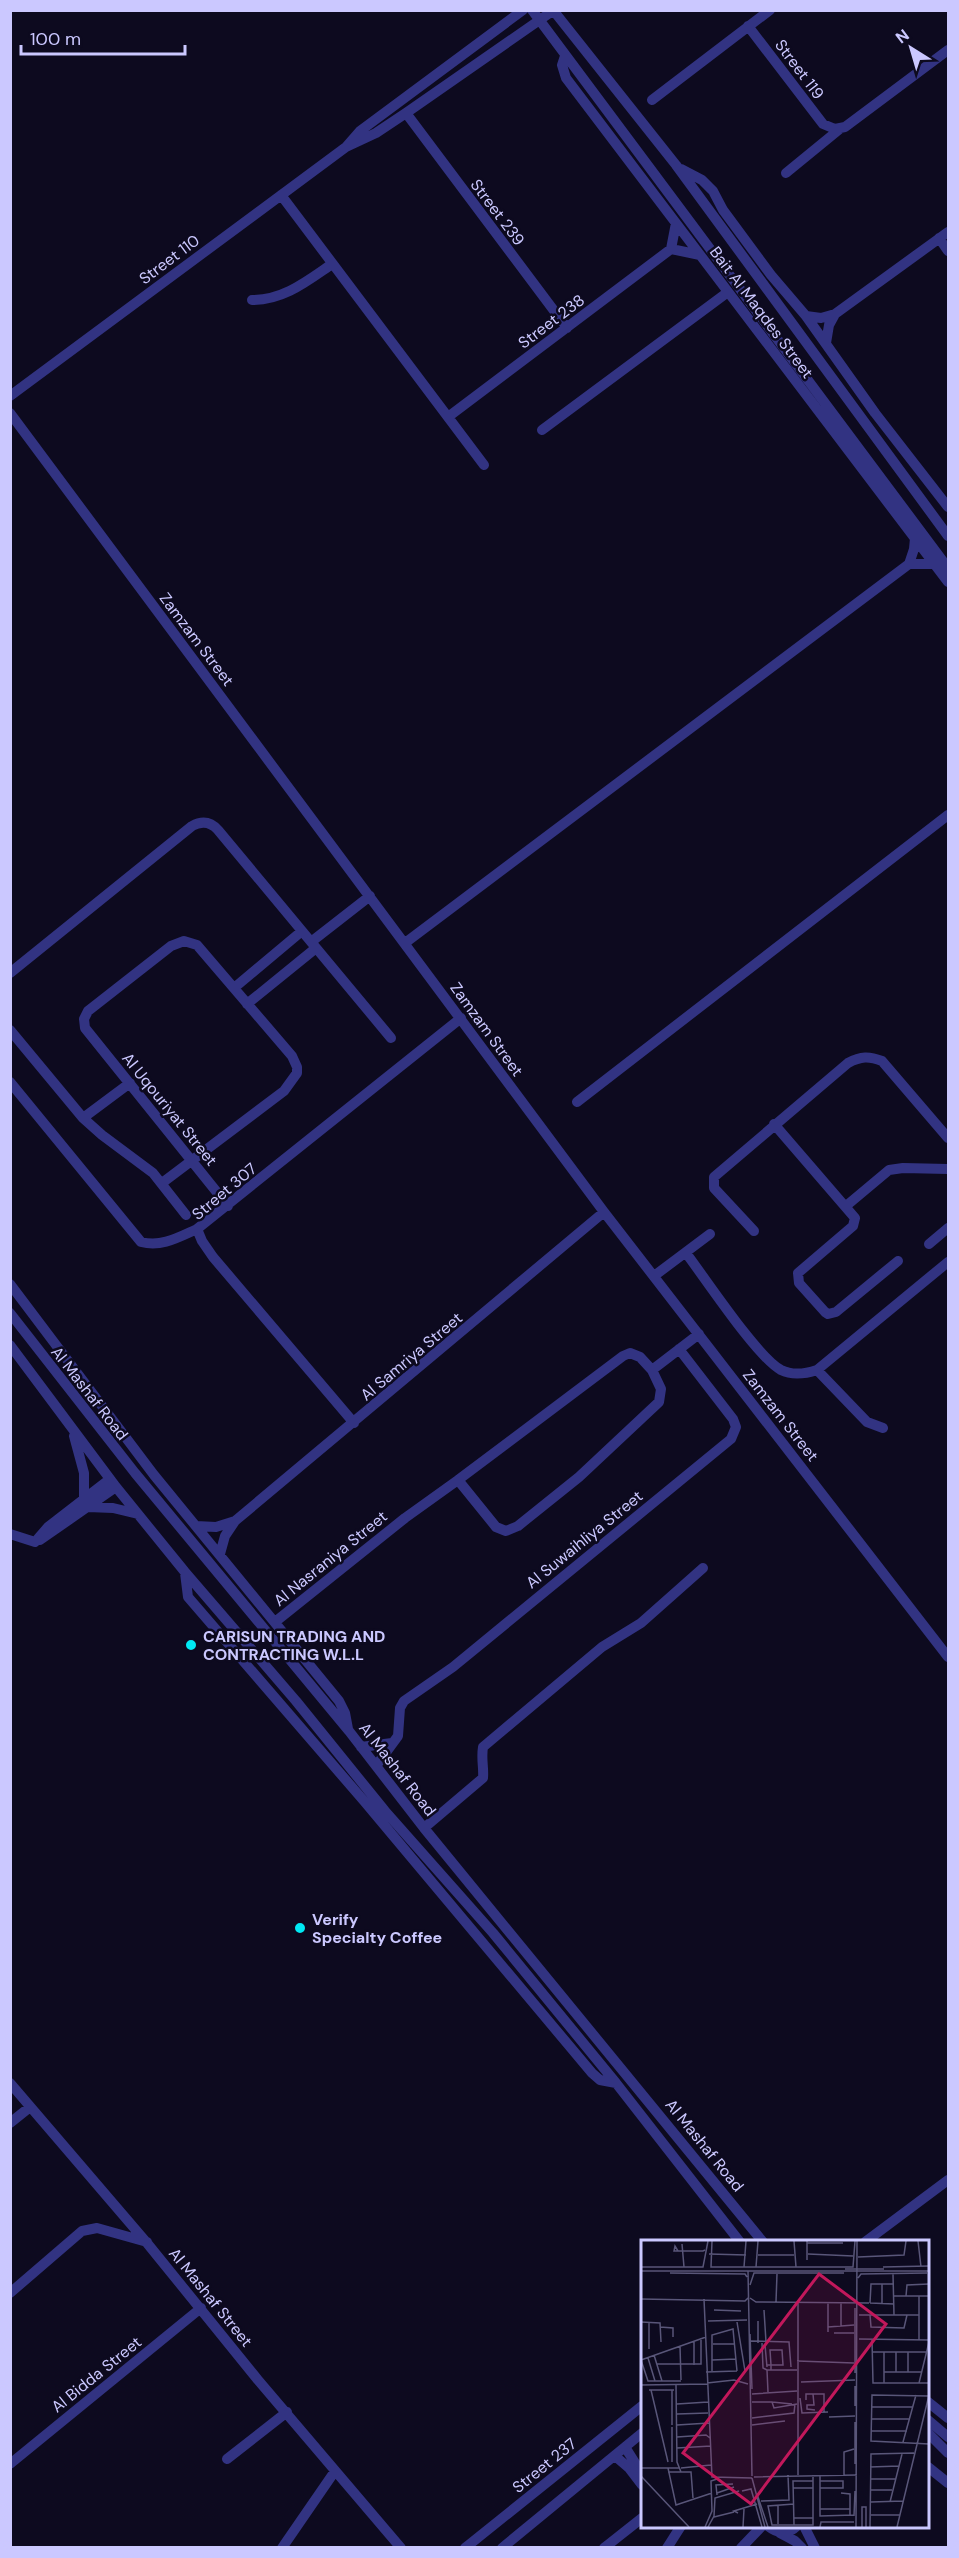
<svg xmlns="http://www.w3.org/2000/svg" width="959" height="2558" font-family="'DM Sans',sans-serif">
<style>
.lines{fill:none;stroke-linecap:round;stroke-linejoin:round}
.minor{stroke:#323382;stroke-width:10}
.poi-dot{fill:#00e9f3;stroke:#0d0a1f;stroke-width:2}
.labels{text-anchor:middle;stroke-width:5;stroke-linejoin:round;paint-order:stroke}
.street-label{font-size:16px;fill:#cbc8ff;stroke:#0d0a1f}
.poi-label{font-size:16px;font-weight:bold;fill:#cbc8ff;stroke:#0d0a1f;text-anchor:start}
.inset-road{fill:none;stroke:#595679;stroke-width:1.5}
.view{fill:#c2185b;fill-opacity:0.15;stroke:#c2185b;stroke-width:3}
.inset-edge{fill:none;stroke:#cbc8ff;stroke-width:3}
</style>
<rect width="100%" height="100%" fill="#0d0a1f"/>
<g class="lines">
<!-- minor -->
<path class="minor" d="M532,10L948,568
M553,10L676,165L948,536
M748,26L823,124L835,129L845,127L948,50
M565,56L562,65L566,78L948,582
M652,100L770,10
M406,113L567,328
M346,147L360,131L523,10
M681,169L702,180L713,191L723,210L771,275L806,316L875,413L948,507
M786,173L841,128
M281,195L484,465
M939,238L948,251
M671,249L700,255
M252,300C284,300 307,281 332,264
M806,316L821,318L835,314L948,232
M826,343L829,325L835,314
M10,396L346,147L376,133L406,113L554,10
M10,413L604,1212L948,1657
M448,417L671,249L676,223
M542,430L728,292
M909,564H935
M311,942L370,896
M405,943L909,564L914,549L915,538
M10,973L192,826C201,821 210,821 218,830L391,1038
M234,988L302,931
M247,1004L316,948
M10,1030L83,1118L102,1135L153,1173L186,1215
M10,1082L141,1242C162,1247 177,1238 197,1229
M577,1102L948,815
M83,1118L130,1083
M774,1124L855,1218L853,1226L798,1273L799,1283L825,1312L828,1314L836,1312L898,1261
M162,1183L284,1091L297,1073V1067L292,1056L197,945L184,941L171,946L88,1011L84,1019L85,1028L228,1206
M846,1206L889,1170L903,1168L948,1169
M754,1231L714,1188V1177L848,1063C861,1056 869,1056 882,1061L948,1138
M929,1244L948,1228
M686,1253C705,1278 757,1357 781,1370C793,1376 805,1374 817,1370L948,1262
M654,1276L710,1234
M10,1284L154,1475L339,1701L345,1713L348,1729
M10,1313L135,1473L349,1731L424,1828L763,2242
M10,1345L116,1487L185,1572L296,1701L385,1811L493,1933L616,2083L740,2242
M817,1370L867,1422L883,1428
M354,1423L213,1257L202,1241L197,1229L461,1018
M74,1436L84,1473V1500
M458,1480L623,1356L630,1353L640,1357L652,1370
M88,1507L113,1508L138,1514
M196,1526L216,1527L235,1521L604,1212
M10,1534L35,1542
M40,1540L116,1487
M35,1542L48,1527L110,1479
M220,1554L225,1536L235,1521
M185,1573L188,1597L364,1801L592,2073L600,2080L616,2083
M275,1622L405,1518L458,1480L496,1527L506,1531L518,1526L579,1477L659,1402L661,1389L652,1370L699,1334
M361,1747L392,1743
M376,1766L398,1736L400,1708L404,1701L453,1667L731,1439L736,1427L733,1419L679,1349
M424,1828L483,1778C484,1768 481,1759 483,1747L602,1647L641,1623L703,1568
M10,2083L147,2243L258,2380L401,2548
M10,2123L30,2107
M865,2242L948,2180
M10,2293L82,2231L97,2228L147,2242
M928,2402L948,2418
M928,2420L948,2437
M928,2433L948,2453
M625,2447L642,2474
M615,2456L629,2468L642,2485
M227,2459L287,2412
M10,2464L201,2308
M928,2467L948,2483
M768,2526C778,2534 788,2535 797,2526
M804,2526L815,2548
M780,2533L795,2541L802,2548
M282,2548L335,2471
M465,2548L642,2406
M502,2548L642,2433
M604,2548L642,2518
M667,2548L681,2526
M741,2548L762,2526"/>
</g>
<!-- markers -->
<g class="poi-dot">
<circle cx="191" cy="1645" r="6"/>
<circle cx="300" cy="1928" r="6"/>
</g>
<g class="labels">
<!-- street labels -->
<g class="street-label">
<text transform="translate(800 69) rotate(53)" y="6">Street 119</text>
<text transform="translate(498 212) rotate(53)" y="6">Street 239</text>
<text transform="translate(169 259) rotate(-37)" y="6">Street 110</text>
<text transform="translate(762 312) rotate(53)" y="6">Bait Al Maqdes Street</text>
<text transform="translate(551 321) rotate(-37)" y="6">Street 238</text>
<text transform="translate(197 639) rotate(53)" y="6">Zamzam Street</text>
<text transform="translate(487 1029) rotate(54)" y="6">Zamzam Street</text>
<text transform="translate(170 1109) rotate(51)" y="6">Al Uqouriyat Street</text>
<text transform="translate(224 1191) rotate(-40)" y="6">Street 307</text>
<text transform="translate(411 1356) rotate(-40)" y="6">Al Samriya Street</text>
<text transform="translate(90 1393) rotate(52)" y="6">Al Mashaf Road</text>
<text transform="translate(781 1415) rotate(52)" y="6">Zamzam Street</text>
<text transform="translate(584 1539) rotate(-39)" y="6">Al Suwaihliya Street</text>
<text transform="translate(330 1558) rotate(-39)" y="6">Al Nasraniya Street</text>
<text transform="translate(398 1769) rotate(52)" y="6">Al Mashaf Road</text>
<text transform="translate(705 2145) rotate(51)" y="6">Al Mashaf Road</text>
<text transform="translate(211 2297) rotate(51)" y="6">Al Mashaf Street</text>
<text transform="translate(96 2374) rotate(-39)" y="6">Al Bidda Street</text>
<text transform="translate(544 2465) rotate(-39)" y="6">Street 237</text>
</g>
<!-- poi labels -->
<g class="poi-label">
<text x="203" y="1642">CARISUN TRADING AND<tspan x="203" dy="18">CONTRACTING W.L.L</tspan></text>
<text x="312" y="1925">Verify<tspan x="312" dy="18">Specialty Coffee</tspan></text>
</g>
</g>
<!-- overview -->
<g transform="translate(641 2240)">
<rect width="288" height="288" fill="#0d0a1f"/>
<path class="inset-road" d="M71,1L70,27H212L214,1M153,1L155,27M166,1V20M277,1L280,27M166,3H202M41,4L43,27M37,11L34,6L33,11H62L64,10M68,14L105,15M167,14L212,16M117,15H153M217,17L263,15L265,1M0,27H62L67,1M103,27L105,1M115,27L117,1M242,27L288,26M204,29H243M0,31H288M107,31L111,236M29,33L104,34L106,37M252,34L253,75M217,38L220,34L286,33M109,45L113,33H203M253,56H288M265,56L266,45L288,44M278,56V100M109,58L115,62L228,63M0,59L104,61L107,58M63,59L71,237L111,238M135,62L136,34M157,62V235M229,63L253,64M229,63L230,44H253M241,63V44M73,70L100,71M123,70L125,102M218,75H278M229,75L230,87L263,88L266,75M67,81L106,80M0,82L19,83L20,102M8,82V109M96,82L104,131M19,87L32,88V97M187,87L213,85M200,87V63M187,92V62M193,93H213M109,94L111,149M218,99L288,100M231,100L232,143H288M110,101L148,102L150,127M117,103V81M121,103L122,128L126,130M72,104H94M124,105L126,127M39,106L40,140M231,112H286M243,112V143M255,112V132M267,112V132M13,115L21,141M7,118L14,141M71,120L95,119M156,121L213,123M16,124H60V98M53,125V101M126,125H142L141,110H129L130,125V130M71,131V95L92,89L96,131M65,132L96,131M243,132H281M214,133V68M40,141H7L0,120L65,97M160,142L214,140M66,143L93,140L107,144M278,143L288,102M0,145L67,144M35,145L36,222L40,232M8,150H33M10,150L27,222M127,152L126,130H156M111,154L156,151M172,154L173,165H166V169L174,170M288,156L231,155L230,201L288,204M159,158L161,173L187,172M165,160V154H183V172M111,162H131L133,168L156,164M131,162L151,164M36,164L67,162M214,166V146M230,167H272M36,174L67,173M188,177L214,176M111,178L153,173L154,164M230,179H269M214,182V224M31,185V150M36,185L68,183M111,185L144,181M31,187V222M230,191H266M36,197L65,195L69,198M262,202L275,155M36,208L70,206M229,227L258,226M0,228H38M27,228L35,265L71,253M40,228L70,225M27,232H50L52,258M203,235V212L213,209M0,236L48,287M179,236V276L213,275M113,237L216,235M111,238L124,287M229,239H255M152,248H172M179,248H202V241H179M229,250H251M101,251L110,249L121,287M76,253L93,247M200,253L209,254V275M116,254L127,287M76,255L75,245L92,244M120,261L148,260L147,235M230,262L262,261M249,262L261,214M153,264L127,266L131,285H172V235M179,269H209M97,273L93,271L116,264M230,275H259M213,276L214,251M73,277L93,272M153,278H172M137,284V265M153,285L152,241H172M64,287L71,271L70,241L76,239M67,287L73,276L74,258L98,251M102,287L103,269M179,287L180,282H213M215,287L216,1M221,287V267H225V287M229,287L230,214L273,213M256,287L288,155"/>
<path class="view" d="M178,34L245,84L110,264L42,213Z"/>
<rect width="288" height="288" class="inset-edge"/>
</g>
<!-- border -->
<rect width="959" height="2558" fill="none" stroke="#cbc8ff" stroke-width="24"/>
<!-- north arrow -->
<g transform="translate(911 48) rotate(323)" stroke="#0d0a1f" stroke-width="4.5" paint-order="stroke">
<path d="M0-4.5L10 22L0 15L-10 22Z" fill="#cbc8ff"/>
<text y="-9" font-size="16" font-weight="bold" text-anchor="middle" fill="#cbc8ff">N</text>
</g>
<!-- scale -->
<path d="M21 45v9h164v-9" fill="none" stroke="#cbc8ff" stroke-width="3"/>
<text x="30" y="45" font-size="18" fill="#cbc8ff" stroke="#0d0a1f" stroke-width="4.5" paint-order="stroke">100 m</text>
</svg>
